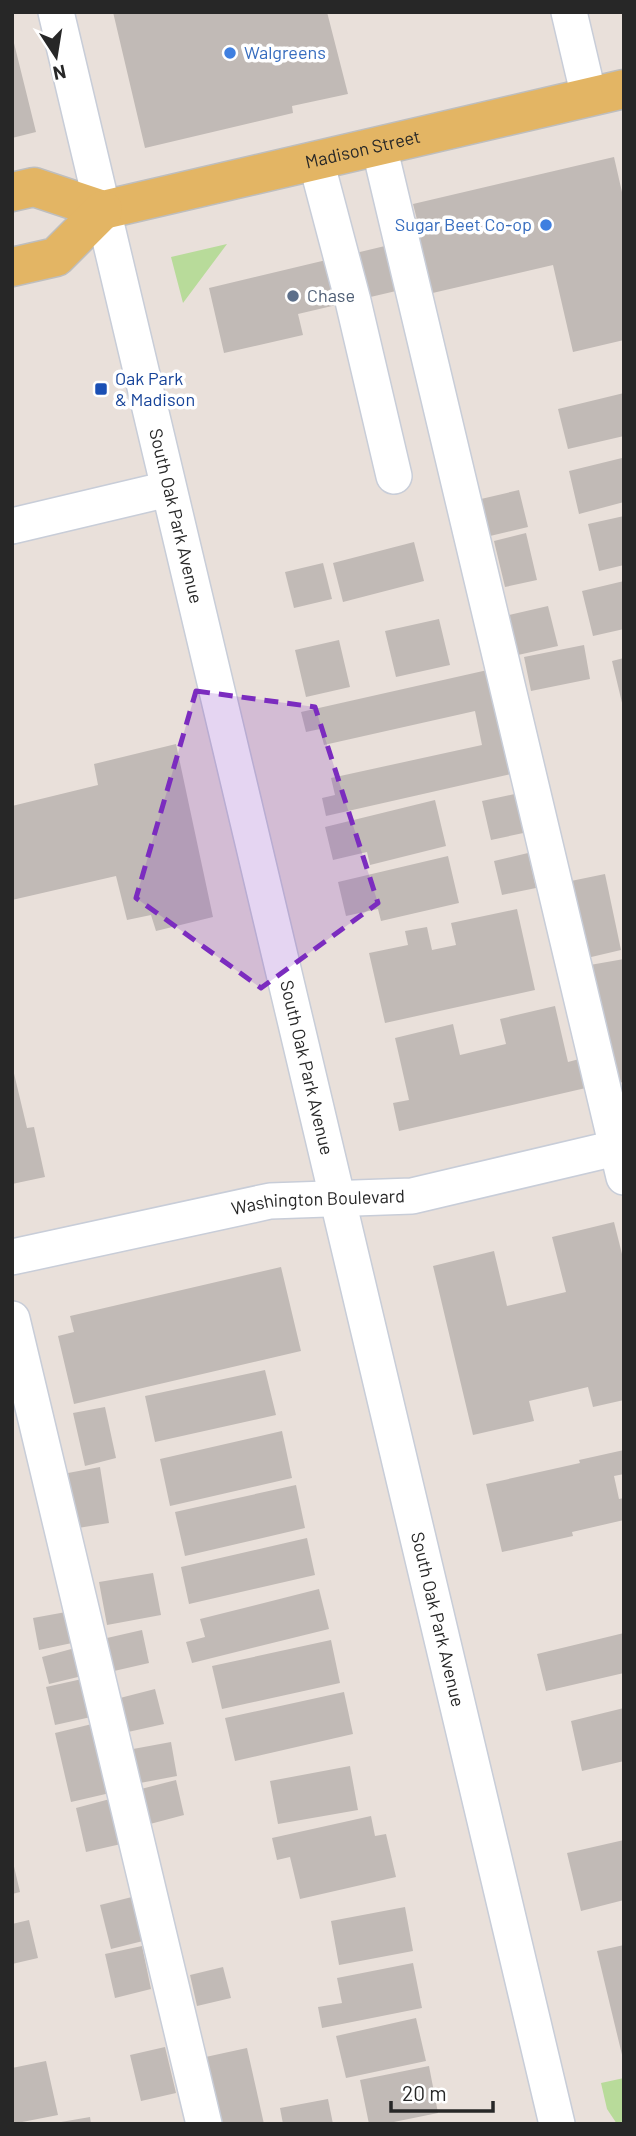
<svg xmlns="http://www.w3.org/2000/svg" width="636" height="2136" font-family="Barlow,sans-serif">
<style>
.green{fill:#b8db9a}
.building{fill:#c1bab6}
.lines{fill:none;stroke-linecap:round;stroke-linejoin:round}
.minor-casing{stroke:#c8cdd8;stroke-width:38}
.major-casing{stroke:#bebebe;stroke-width:41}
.minor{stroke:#fff;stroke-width:35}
.major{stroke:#e3b564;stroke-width:38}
.marked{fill:#7b2cbf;fill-opacity:0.2;stroke:#7b2cbf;stroke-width:5;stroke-dasharray:14 9;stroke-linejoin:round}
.shop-dot{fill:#3f7fe0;stroke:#fff;stroke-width:2.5}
.service-dot{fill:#5c6f8a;stroke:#fff;stroke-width:2.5}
.transit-dot{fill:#1a4fb4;stroke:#fff;stroke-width:2.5}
.labels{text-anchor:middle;stroke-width:7;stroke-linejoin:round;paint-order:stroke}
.shop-label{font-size:18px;fill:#366cbe;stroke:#fff;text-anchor:start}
.street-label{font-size:18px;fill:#272727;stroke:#fff}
.service-label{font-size:18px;fill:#4e5e75;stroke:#fff;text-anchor:start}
.transit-label{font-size:18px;fill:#164399;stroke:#fff;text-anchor:start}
</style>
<rect width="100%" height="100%" fill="#e9e0da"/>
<!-- green -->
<path class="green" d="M227,244L183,303L171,257Z
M624,2078V2124H617L607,2109L601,2083Z"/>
<!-- building -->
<path class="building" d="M113,12H327L348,94L292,106L293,113L145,148Z
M12,35L36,132L12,138Z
M614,157L624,201V340L573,352L553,265L424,295L411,237L421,235L413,204Z
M385,246L396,291L298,314L303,335L224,353L209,288Z
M624,393V436L568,449L558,409Z
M622,458L624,502L579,514L569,471Z
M519,490L528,527L490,536L481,499Z
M624,516V565L599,571L588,524Z
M526,533L537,580L505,587L494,541Z
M414,542L424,581L343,602L333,563Z
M323,563L332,599L294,608L285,572Z
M624,581V629L593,636L582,591Z
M548,606L558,646L518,655L509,615Z
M439,619L450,665L396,677L385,631Z
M339,640L350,687L306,697L295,650Z
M584,645L590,679L531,691L524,657Z
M624,658V707H623L612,661Z
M492,669L515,773L326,816L322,798L335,795L331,778L482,745L475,711L324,745L320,729L306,732L301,712Z
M176,744L213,917L156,931L151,915L127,920L116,876L12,900V806L98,785L94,764Z
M519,793L528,832L491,840L482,801Z
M435,800L446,846L370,865L367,852L333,860L325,827Z
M528,853L536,888L502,895L494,861Z
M448,856L459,903L381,921L378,909L346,916L338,882Z
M605,874L621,950L587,958L571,881Z
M517,909L535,990L385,1023L369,953L408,945L405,931L427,927L432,950L456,945L451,923Z
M624,959V1082L611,1084L590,965Z
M555,1006L568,1062L583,1058L590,1087L399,1131L393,1103L409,1100L395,1038L453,1024L460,1055L506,1044L500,1019Z
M12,1065L27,1128L34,1127L45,1177L12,1184Z
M614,1222L624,1262V1400L593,1407L588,1387L529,1401L534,1421L473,1435L433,1266L494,1251L507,1306L566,1292L552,1237Z
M281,1267L301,1351L74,1404L58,1336L74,1332L70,1316Z
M265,1370L276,1415L155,1442L145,1396Z
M105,1407L116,1458L85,1466L73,1413Z
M282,1431L292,1478L170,1506L160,1459Z
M624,1450V1474L614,1476L619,1499L624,1498V1520L572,1532L573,1536L502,1552L486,1484L580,1463L579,1460Z
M100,1467L109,1523L78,1528L68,1473Z
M296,1485L305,1528L185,1556L175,1512Z
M307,1538L315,1575L189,1604L181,1567Z
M153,1573L161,1615L107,1625L99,1582Z
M319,1589L329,1629L192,1663L186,1642L205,1637L200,1619Z
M66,1612L72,1643L39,1650L33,1618Z
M142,1630L149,1663L114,1671L107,1638Z
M624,1633V1673L546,1691L537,1654Z
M331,1640L340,1683L222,1709L212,1666Z
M75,1648L82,1676L49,1684L42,1657Z
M82,1679L91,1717L55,1725L46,1687Z
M155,1689L164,1724L128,1732L120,1698Z
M344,1692L353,1734L235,1761L225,1718Z
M624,1708V1761L582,1771L571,1721Z
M92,1724L110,1793L71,1802L55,1733Z
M171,1742L177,1776L140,1783L133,1749Z
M350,1766L358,1810L278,1824L270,1781Z
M176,1780L184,1815L150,1824L141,1789Z
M110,1799L121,1844L86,1852L76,1808Z
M371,1816L375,1836L386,1834L396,1877L300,1899L290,1857L277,1860L272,1838Z
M624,1840V1900L581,1911L567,1853Z
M12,1858L20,1892L12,1894Z
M132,1897L143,1941L111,1949L100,1905Z
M405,1907L413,1951L339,1965L331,1921Z
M29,1920L38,1958L12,1964V1924Z
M624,1945V2059H623L597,1951Z
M142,1946L151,1989L115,1998L105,1954Z
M413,1963L422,2008L322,2028L318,2007L342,2003L337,1978Z
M223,1967L231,1998L197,2006L190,1975Z
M416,2018L426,2061L346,2078L336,2036Z
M165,2047L176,2093L141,2101L130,2055Z
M247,2048L264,2124H215L201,2058Z
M46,2061L58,2115L12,2124V2068Z
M429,2066L438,2113L384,2124H369L360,2080Z
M328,2099L333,2124H283L280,2108Z
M90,2117L91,2124H61V2122Z"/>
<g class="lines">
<defs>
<g id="minor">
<path id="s1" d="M56,12L557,2124"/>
<path d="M569,12L589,97"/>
<path d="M379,146L624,1177"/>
<path d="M316,161L353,301L394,476"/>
<path d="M12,526L168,489"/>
<path id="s2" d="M12,1257L270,1201L412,1196L624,1146"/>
<path d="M12,1319L204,2124"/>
</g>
<g id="major">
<path id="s3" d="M12,192L34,187L103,210L624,89"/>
<path d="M12,267L56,257L103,210"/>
</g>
</defs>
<!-- minor casing -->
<use href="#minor" class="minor-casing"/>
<!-- major casing -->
<use href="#major" class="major-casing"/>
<!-- minor -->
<use href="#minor" class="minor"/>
<!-- major -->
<use href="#major" class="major"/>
</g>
<!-- marked area -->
<path class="marked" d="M196,691L315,707L378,903L261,988L136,898Z"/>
<!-- markers -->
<g class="shop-dot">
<circle cx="230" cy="53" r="7"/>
<circle cx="546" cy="225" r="7"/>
</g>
<circle class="service-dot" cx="293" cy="296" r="7"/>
<rect class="transit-dot" x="94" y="382" width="14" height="14" rx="3.5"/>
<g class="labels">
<!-- shop labels -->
<g class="shop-label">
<text x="244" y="59">Walgreens</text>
<text x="532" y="231" text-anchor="end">Sugar Beet Co-op</text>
</g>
<!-- street labels -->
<g class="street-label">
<text dy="6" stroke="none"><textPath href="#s3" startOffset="362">Madison Street</textPath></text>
<text dy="6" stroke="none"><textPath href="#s1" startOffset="518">South Oak Park Avenue</textPath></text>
<text dy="6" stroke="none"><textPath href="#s1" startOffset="1085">South Oak Park Avenue</textPath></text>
<text dy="6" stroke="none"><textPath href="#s2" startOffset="312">Washington Boulevard</textPath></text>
<text dy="6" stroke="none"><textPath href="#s1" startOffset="1652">South Oak Park Avenue</textPath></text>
</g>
<!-- service labels -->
<g class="service-label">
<text x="307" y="302">Chase</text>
</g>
<!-- transit labels -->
<g class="transit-label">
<text x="115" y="385">Oak Park<tspan x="115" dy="21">&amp; Madison</tspan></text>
</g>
</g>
<!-- border -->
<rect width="636" height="2136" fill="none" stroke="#272727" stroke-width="28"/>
<!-- north arrow -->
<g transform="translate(56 56) rotate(168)" stroke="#ffffff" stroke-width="5" paint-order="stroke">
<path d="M0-5L12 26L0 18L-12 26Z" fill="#272727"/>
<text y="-10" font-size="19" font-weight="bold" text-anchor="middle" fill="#272727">N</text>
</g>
<!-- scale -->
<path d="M391 2101v10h102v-10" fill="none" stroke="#272727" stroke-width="3.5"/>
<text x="402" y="2101" font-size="21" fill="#272727" stroke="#ffffff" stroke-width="5" paint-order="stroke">20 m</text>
</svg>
